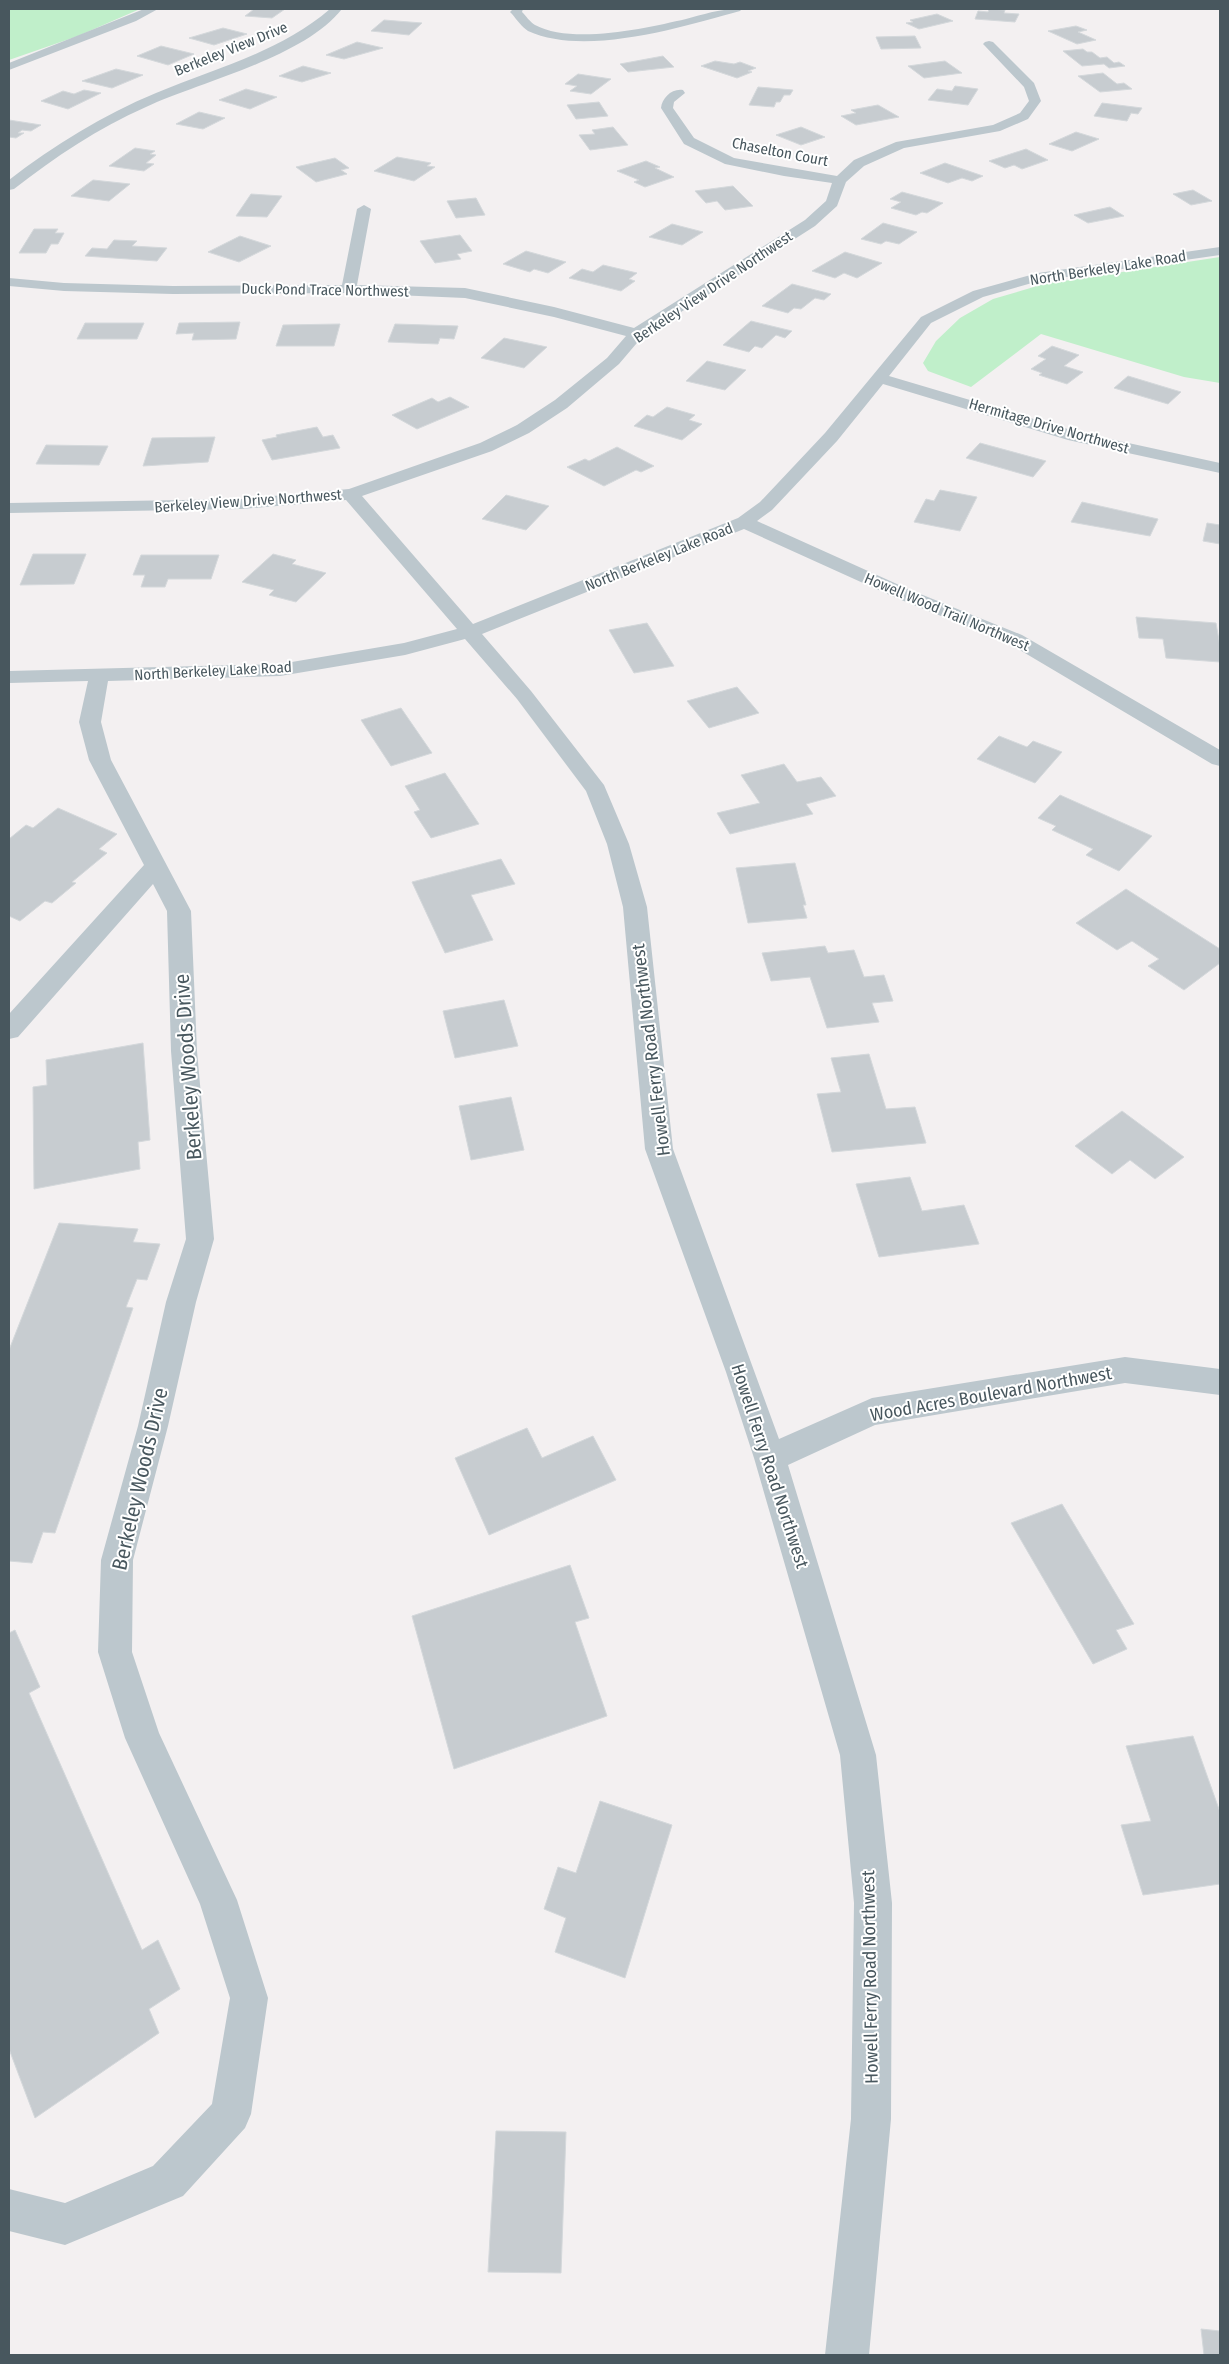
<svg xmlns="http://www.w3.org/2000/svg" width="1229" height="2364" font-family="'Fira Sans Condensed',sans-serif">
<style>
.green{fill:#c0efca}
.building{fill:#c7ccd0;stroke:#d4d8db}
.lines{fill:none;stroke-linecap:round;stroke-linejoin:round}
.minor{fill:#bcc7cd;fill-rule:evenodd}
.labels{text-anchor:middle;stroke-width:4;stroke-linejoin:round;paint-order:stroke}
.far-street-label{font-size:15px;fill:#48575e;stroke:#fff}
.street-label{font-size:18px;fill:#48575e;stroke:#fff}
.near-street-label{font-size:21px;fill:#48575e;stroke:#fff}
</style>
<rect width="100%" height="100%" fill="#f3f0f1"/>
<!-- green -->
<path class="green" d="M9,9H140L78,36L9,60Z
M1220,257V383L1184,377L1041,334L971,387L928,371L923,363L936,341L960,318L993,299L1044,284Z"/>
<!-- building -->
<path class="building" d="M247,9H285L272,18L245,16L253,10Z
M989,9L1005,10L1004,13L1019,14L1015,22L975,19L978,11L988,12Z
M937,14L953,21L919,29L906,23L913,22L910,20Z
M384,20L422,23L409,35L371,31Z
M1076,26L1087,30L1078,32L1096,40L1077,44L1048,31Z
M223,28L247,34L214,45L189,38Z
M915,36L921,48L881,49L876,37Z
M357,42L383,48L344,59L326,55Z
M161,46L194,54L168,65L137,56Z
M1083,49L1087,52H1092L1100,58L1107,57L1114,63L1119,62L1125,66L1109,68L1104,64L1082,66L1063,51Z
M663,56L674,67L628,72L620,64Z
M715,61L734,64L740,62L756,68L748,71L752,72L737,78L701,66Z
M945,61L962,73L924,78L908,66Z
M303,66L331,73L302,82L279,76Z
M116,69L143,75L112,88L82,81Z
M1103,73L1117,84L1124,83L1132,89L1100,92L1078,76Z
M578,74L611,79L591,94L570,91L577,86L565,84Z
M955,86L978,89L968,105L928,100L937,89L952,91Z
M758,87L793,90L790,95H784L780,102H776L774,107L749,105Z
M246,89L277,97L250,109L219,100Z
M84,90L101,93L68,109L41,101L63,91L74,94Z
M599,102L608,116L576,119L567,105Z
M1102,103L1142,108L1138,114L1131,113L1127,121L1094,116Z
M878,105L899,117L856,125L841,116L856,113L851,110Z
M199,112L225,118L203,129L176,124Z
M9,120L41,125L31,131L22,130L18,133H24L16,138L9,137Z
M613,127L628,145L590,150L579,135L595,134L592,130Z
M801,127L825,137L801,145L776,135Z
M1076,132L1099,139L1072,151L1049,144Z
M135,148L155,151L150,154L156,155L146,163L154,164L144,171L109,166Z
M1026,149L1048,160L1022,169L1014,165L1005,168L989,161Z
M397,157L431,163L427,166L435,167L414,181L374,171Z
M335,158L349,168L341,170L347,174L316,182L296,167Z
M646,161L660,167L655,168L674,177L645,187L634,182L639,180L617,171Z
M945,163L983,176L972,181L962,178L948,183L920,173Z
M93,180L130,184L109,201L71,196Z
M733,186L753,206L725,210L717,201L706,203L695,191Z
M1193,190L1212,201L1191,205L1173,194Z
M902,192L943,203L927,213L922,212L916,215L891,208L901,202L890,199Z
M251,194L282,196L267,217L236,216Z
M476,198L485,215L456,218L447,201Z
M1110,207L1124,216L1088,223L1074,215Z
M883,223L917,232L899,244L886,241L881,244L861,239Z
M672,224L703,232L682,245L649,237Z
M34,229H58L55,233H64L58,244H51L46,253H19Z
M460,235L472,251L457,254L461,259L435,263L420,241Z
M240,236L271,246L239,262L208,252Z
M114,240L137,241L132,246L167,248L157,261L85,256L92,248L107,249Z
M526,251L566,262L548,273L534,269L530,272L503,264Z
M845,252L882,263L857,278L844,273L835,278L812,271Z
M603,265L637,273L629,279L635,281L621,291L569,278L582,269L593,272Z
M792,284L831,294L824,300L815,298L801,309L794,308L788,313L762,306Z
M751,321L792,331L785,338L776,335L762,348L755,346L749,352L723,345Z
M240,322L236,339L192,340L194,333L176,334L179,323Z
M85,323H144L137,339H77Z
M340,324L334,346H276L283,325Z
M395,324L458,326L454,339L440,338L438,344L388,342Z
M504,338L547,347L524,368L481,358Z
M1052,346L1079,355L1064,366L1083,372L1067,384L1039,375L1042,373L1031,369L1046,359L1038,356Z
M707,361L746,370L725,390L686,381Z
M1128,376L1181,392L1168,404L1114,388Z
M450,397L469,407L417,429L392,415L432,398L438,402Z
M667,407L695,415L689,420L702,424L682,440L634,426L647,415L653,417Z
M317,427L323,437L333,435L340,448L272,460L262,440L277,437L276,435Z
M215,437L208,462L143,466L152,438Z
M980,443L1046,461L1033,477L966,458Z
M46,445L108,446L99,465L36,464Z
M617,447L654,466L641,472L636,470L604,486L567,467L585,459L589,461Z
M940,490L977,497L960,531L914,522L926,499L934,501Z
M506,495L549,506L526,530L482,519Z
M1082,502L1158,519L1150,536L1071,522Z
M1207,523L1220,525V544L1203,541Z
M33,554H86L74,584L20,585Z
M273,554L296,560L292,564L326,573L296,602L269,595L274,590L242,582Z
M141,555H219L211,579H168L165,587H141L145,575H133Z
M1136,617L1216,623L1220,646V662L1166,658L1163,639L1139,638Z
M647,623L674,666L634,673L609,630Z
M737,687L759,713L709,728L687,701Z
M401,708L432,753L391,766L361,720Z
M999,736L1027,747L1033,741L1062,752L1035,783L977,759Z
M784,764L797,782L821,777L836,796L806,804L813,814L730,834L717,813L760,803L741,775Z
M445,773L479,824L431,838L414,812L420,810L405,786Z
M1060,795L1152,836L1119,871L1086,855L1093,849L1052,830L1056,826L1038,818Z
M58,808L117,834L99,849L107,853L72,882L76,883L52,903L45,901L20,921L9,916V839L26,825L33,828Z
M501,859L515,884L471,895L493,940L445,953L412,882Z
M795,863L806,905H803L807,918L748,923L736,868Z
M1126,889L1220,949V963L1184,990L1148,966L1159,959L1132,941L1117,950L1076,923Z
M825,946L828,953L854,950L864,977L884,975L893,1001L872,1003L879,1022L827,1028L810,977L771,981L762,953Z
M504,1000L518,1046L455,1058L443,1011Z
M143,1043L150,1140L138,1142L140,1169L34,1189L33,1087L47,1085L46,1060Z
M869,1054L886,1109L915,1107L926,1143L832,1152L817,1094L841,1092L831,1058Z
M511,1097L524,1150L471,1160L459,1106Z
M1122,1111L1184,1157L1155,1179L1130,1160L1112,1174L1075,1146Z
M910,1177L922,1211L964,1205L979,1244L879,1257L856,1184Z
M59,1223L138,1229L133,1242L160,1244L147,1280L137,1279L126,1307L133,1308L55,1533L43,1532L32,1563L9,1561V1350Z
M527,1428L542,1458L593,1436L616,1480L489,1535L455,1458Z
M1062,1504L1134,1624L1116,1630L1127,1649L1093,1664L1011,1523Z
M570,1565L589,1618L575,1622L607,1716L454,1769L412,1616Z
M15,1630L40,1687L29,1693L142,1950L158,1940L180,1989L149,2009L159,2033L35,2118L9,2049V1633Z
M1193,1736L1220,1812V1884L1143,1895L1121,1825L1151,1821L1126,1746Z
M600,1801L672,1825L625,1978L555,1952L566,1918L544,1909L558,1867L576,1873Z
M496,2131L566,2132L561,2273L488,2272Z
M1201,2329L1220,2331V2355H1204Z"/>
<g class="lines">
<!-- minor -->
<path class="minor" d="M144,9H158L136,21L9,70V63Z
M330,9H342C303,58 202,81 146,107C98,128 55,157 14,189L9,190V180C54,145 103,115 156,93C216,68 280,52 330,9Z
M513,9H523L522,12C526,16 530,22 535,25C572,45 647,28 686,19C704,14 722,8 742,9L740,11C682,27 585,57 528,31C522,27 517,20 512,14L510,12Z
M989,41L993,42L1034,83L1041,101L1028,119L1000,131L904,148L864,166L846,182L837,206L815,226L642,337L619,364L567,408L529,433L492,451L362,496L473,624L738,518L760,502L825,433L921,317L973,291L1038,273L1220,247V255L1039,281L983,297L931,323L889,376L1078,432L1220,463V473L1068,440L883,384L837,441L772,510L757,521L908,589L1022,635L1220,750V766L1212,764L1008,643L894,597L744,529L482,634L531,691L604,785L629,844L647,907L673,1149L779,1439L872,1398L1125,1357L1220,1369V1395L1125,1383L875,1425L788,1465L876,1755L892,1903L891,2119L869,2355H825L851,2119L854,1903L840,1755L754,1458L726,1372L645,1149L623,907L607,844L586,791L517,699L465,639L405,655L280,676L108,681L101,722L111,760L191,911L197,1051L214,1239L196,1302L168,1426L133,1560L132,1652L159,1733L237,1900L268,1998L251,2114L245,2128L183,2196L65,2245L9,2231V2189L65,2203L153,2166L212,2104L230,1998L200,1904L125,1738L98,1652L101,1560L138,1426L166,1302L186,1239L171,1051L167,911L153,884L18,1037L9,1039V1014L144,865L89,760L79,722L88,681L9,683V671L280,664L404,643L457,629L346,500L241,509L9,513V503L241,499L349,489L480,443L517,425L555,400L607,358L626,336L554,317L465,298L349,293L173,294L64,291L9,286V278L64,283L173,286L342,285L357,209L364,205L371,209L357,285L465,288L554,307L634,328L805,220L826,201L832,183L784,176L725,164L684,144L661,108C662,98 672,88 683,90L685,93L674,102L673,108L694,138L734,158L837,176L854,160L896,142L993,125L1020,113L1029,101L1024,87L985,46L983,44L985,42Z"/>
</g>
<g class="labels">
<!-- far-street labels -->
<g class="far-street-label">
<text transform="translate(231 49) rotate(-22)" y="5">Berkeley View Drive</text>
<text transform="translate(780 152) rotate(11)" y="5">Chaselton Court</text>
<text transform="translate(1108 268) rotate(-9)" y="5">North Berkeley Lake Road</text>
<text transform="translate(713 287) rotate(-34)" y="5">Berkeley View Drive Northwest</text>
<text transform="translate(325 290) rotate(1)" y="5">Duck Pond Trace Northwest</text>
<text transform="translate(1049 426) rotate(16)" y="5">Hermitage Drive Northwest</text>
<text transform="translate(248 501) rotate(-4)" y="5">Berkeley View Drive Northwest</text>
<text transform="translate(659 557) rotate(-22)" y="5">North Berkeley Lake Road</text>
<text transform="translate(947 612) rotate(23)" y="5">Howell Wood Trail Northwest</text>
<text transform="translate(213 671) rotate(-3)" y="5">North Berkeley Lake Road</text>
</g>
<!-- street labels -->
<g class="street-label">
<text transform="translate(651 1050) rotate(-97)" y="6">Howell Ferry Road Northwest</text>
<text transform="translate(991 1394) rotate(-10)" y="6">Wood Acres Boulevard Northwest</text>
<text transform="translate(770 1466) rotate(72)" y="6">Howell Ferry Road Northwest</text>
<text transform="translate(870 1977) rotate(-91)" y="6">Howell Ferry Road Northwest</text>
</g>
<!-- near-street labels -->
<g class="near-street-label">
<text transform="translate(188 1067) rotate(-94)" y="7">Berkeley Woods Drive</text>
<text transform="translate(140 1479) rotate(-77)" y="7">Berkeley Woods Drive</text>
</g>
</g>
<!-- border -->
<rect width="1229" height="2364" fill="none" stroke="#48575e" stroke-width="20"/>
</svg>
